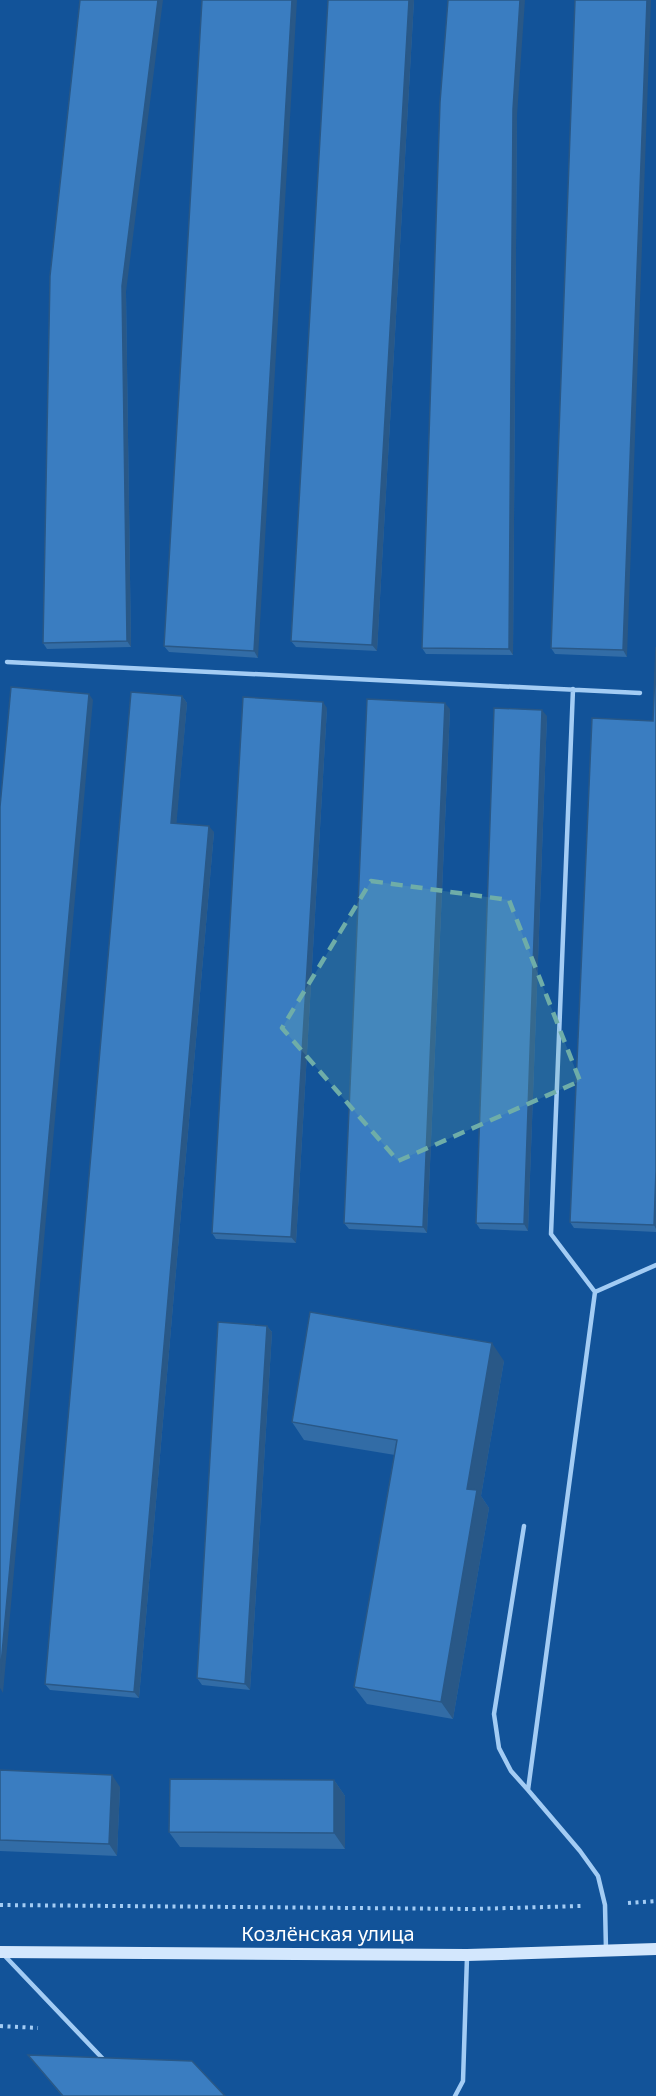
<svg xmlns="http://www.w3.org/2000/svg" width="656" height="2096" font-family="'Noto Sans',sans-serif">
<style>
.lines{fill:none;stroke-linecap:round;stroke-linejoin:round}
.path{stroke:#a3ccf4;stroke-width:4;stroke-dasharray:3 4.5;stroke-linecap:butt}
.lane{stroke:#a3ccf4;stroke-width:4.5}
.secondary{stroke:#d3e7fd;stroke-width:12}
.wall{fill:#326ca6}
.shaded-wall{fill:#295887}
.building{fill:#3a7dc1;stroke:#295887;stroke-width:1.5}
.marked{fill:#6fada8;fill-opacity:0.2;stroke:#6fada8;stroke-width:4.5;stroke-dasharray:12 8;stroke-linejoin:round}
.labels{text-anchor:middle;stroke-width:4.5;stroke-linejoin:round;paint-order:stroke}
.street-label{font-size:20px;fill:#fff;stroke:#125399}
</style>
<rect width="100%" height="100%" fill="#125399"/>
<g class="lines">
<!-- path -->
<path class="path" d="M628,1903L656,1901
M0,1905L473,1909L581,1906
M0,2026L38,2028"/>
<!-- lane -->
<path class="lane" d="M7,662L640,693
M573,689L551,1234L595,1292L528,1790L580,1851L598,1876L605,1905L606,1950
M595,1292L656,1265
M524,1526L494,1714L499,1748L511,1771L528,1790
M3,1954L105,2061
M455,2096L463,2081L467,1957"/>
<!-- secondary -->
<path class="secondary" d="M0,1952L467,1955L656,1949"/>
</g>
<!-- wall -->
<path class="wall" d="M202,0L258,658L169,652L164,646Z
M328,0H414L377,651L296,647L291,641Z
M575,0L627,657L555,654L551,648Z
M517,116L513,655L426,654L422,648Z
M126,292L131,647L47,649L43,643Z
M656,647V1232L574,1228L570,1222L653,721Z
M182,696L187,703L176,823L214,832L139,1698L50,1690L45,1684Z
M327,708L296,1243L216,1239L212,1233Z
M450,709L427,1233L349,1229L344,1223Z
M547,716L528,1231L480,1229L476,1223Z
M267,1326L272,1332L250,1690L202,1685L197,1678Z
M504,1361L481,1496L489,1508L453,1719L367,1704L354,1687L395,1455L304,1440L292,1422Z
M0,1770L120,1787L117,1856L0,1851Z
M334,1780L345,1796V1849L180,1847L169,1832Z
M28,2055L225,2096H62Z"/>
<!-- shaded-wall -->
<path class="shaded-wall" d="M158,0H163L126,292L131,647L127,641L122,286Z
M292,0H297L258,658L254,651Z
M409,0H414L377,651L372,645Z
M520,0H525L517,116L513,655L509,649L513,109Z
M647,0H651L627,657L623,650Z
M89,694L93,700L3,1693L0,1688V1676Z
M182,696L187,703L176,829L171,823Z
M323,702L327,708L296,1243L291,1237Z
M445,703L450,709L427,1233L423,1227Z
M542,710L547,716L528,1231L524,1224Z
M209,826L214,832L139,1698L134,1692Z
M656,1171V1229L654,1225Z
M267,1326L272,1332L250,1690L245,1684Z
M492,1343L504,1361L481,1496L489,1508L453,1719L441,1702L467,1489Z
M112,1775L120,1787L117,1856L109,1844Z
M334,1780L345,1796V1849L334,1833Z"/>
<!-- building -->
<path class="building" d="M80,0H158L122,286L127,641L43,643L50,276Z
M202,0H292L254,651L164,646Z
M328,0H409L372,645L291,641Z
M448,0H520L513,109L509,649L422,648L440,102Z
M575,0H647L623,650L551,648Z
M656,647V1171L654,1225L570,1222L592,718L653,721Z
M11,687L89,694L0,1676V807Z
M131,692L182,696L171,823L209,826L134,1692L45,1684Z
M243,697L323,702L291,1237L212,1233Z
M367,699L445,703L423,1227L344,1223Z
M494,708L542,710L524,1224L476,1223Z
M310,1312L492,1343L467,1489L477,1490L441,1702L354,1687L397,1440L292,1422Z
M218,1322L267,1326L245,1684L197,1678Z
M0,1770L112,1775L109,1844L0,1840Z
M170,1779L334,1780V1833L169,1832Z
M28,2055L192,2061L225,2096H63Z"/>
<!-- marked area -->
<path class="marked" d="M371,881L509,900L580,1081L398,1161L282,1028Z"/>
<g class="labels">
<!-- street labels -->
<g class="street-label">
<text x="328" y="1941">Козлёнская улица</text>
</g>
</g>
</svg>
